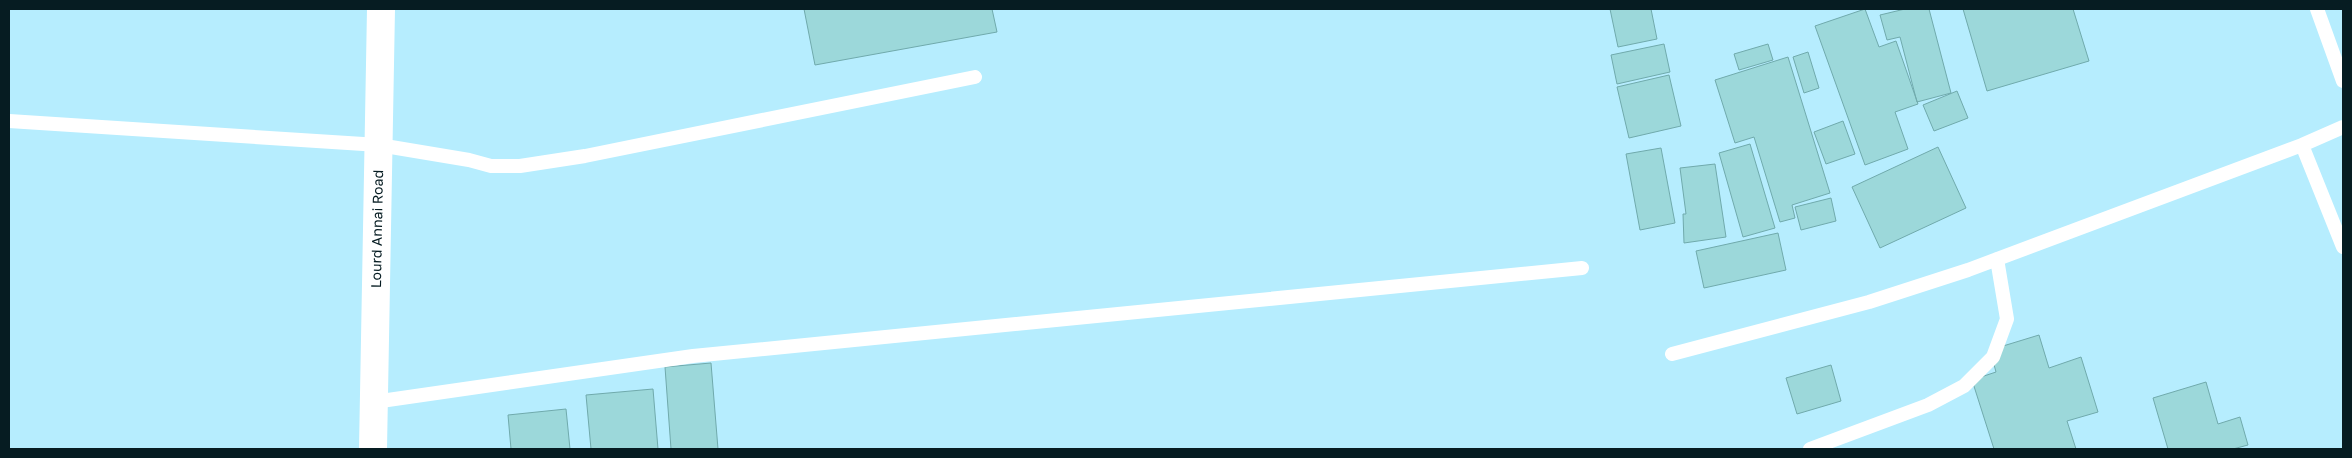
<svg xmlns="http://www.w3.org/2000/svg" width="2352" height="458" font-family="'Golos Text',sans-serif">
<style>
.building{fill:#9cd8da;stroke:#70aaac}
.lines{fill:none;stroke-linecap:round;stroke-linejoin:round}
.service{stroke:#fff;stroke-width:14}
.minor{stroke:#fff;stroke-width:28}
.labels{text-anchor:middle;stroke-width:5;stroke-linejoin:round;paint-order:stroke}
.street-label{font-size:14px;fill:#061c22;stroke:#dff4fb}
</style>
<rect width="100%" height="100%" fill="#b6edfe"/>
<!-- building -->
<path class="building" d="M804,9H992L997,32L815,65Z
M1610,9H1651L1657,39L1618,47Z
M1865,9L1879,47L1896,41L1918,104L1895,112L1908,149L1865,165L1815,26Z
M1905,9H1929L1951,93L1917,102L1900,37L1887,40L1880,15Z
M1963,9H2073L2089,61L1987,91Z
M1664,44L1670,72L1617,84L1611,55Z
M1768,44L1773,60L1739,70L1734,54Z
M1808,52L1819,88L1804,93L1793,57Z
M1788,57L1830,193L1792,205L1795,218L1780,222L1754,137L1735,143L1715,80Z
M1669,75L1681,126L1629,138L1617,87Z
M1957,91L1968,118L1934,131L1923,105Z
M1843,121L1855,154L1826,164L1814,132Z
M1750,144L1775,228L1743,237L1719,153Z
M1938,147L1966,208L1880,248L1852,187Z
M1661,148L1675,223L1640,230L1626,154Z
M1715,164L1726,237L1684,243L1683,214H1686L1680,168Z
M1831,198L1836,221L1801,230L1795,207Z
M1778,233L1786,270L1704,288L1696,251Z
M2039,335L2049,368L2081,357L2098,412L2067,421L2076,449H1994L1972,380L1996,372L1990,350Z
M711,363L718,449H671L665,367Z
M1831,365L1841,401L1797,414L1786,378Z
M2206,382L2218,424L2240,417L2248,445L2233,449H2168L2153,398Z
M653,389L658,449H591L586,395Z
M566,409L570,449H511L508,415Z"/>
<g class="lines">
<!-- service -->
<path class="service" d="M2317,9L2343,81
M9,121L379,145L469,160L491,166H520L585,156L975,77
M2302,145L2343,247
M1672,354L1869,302L1968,270L2302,145L2343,127
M374,402L693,356L1582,268
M1810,449L1928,405L1964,386L1993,357L2007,319L1997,259"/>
<!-- minor -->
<path class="minor" id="s1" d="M373,449L381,9"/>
</g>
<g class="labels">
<!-- street labels -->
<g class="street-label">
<text dy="5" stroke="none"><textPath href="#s1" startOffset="220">Lourd Annai Road</textPath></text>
</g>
</g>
<!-- border -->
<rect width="2352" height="458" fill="none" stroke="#061c22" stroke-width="20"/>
</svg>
